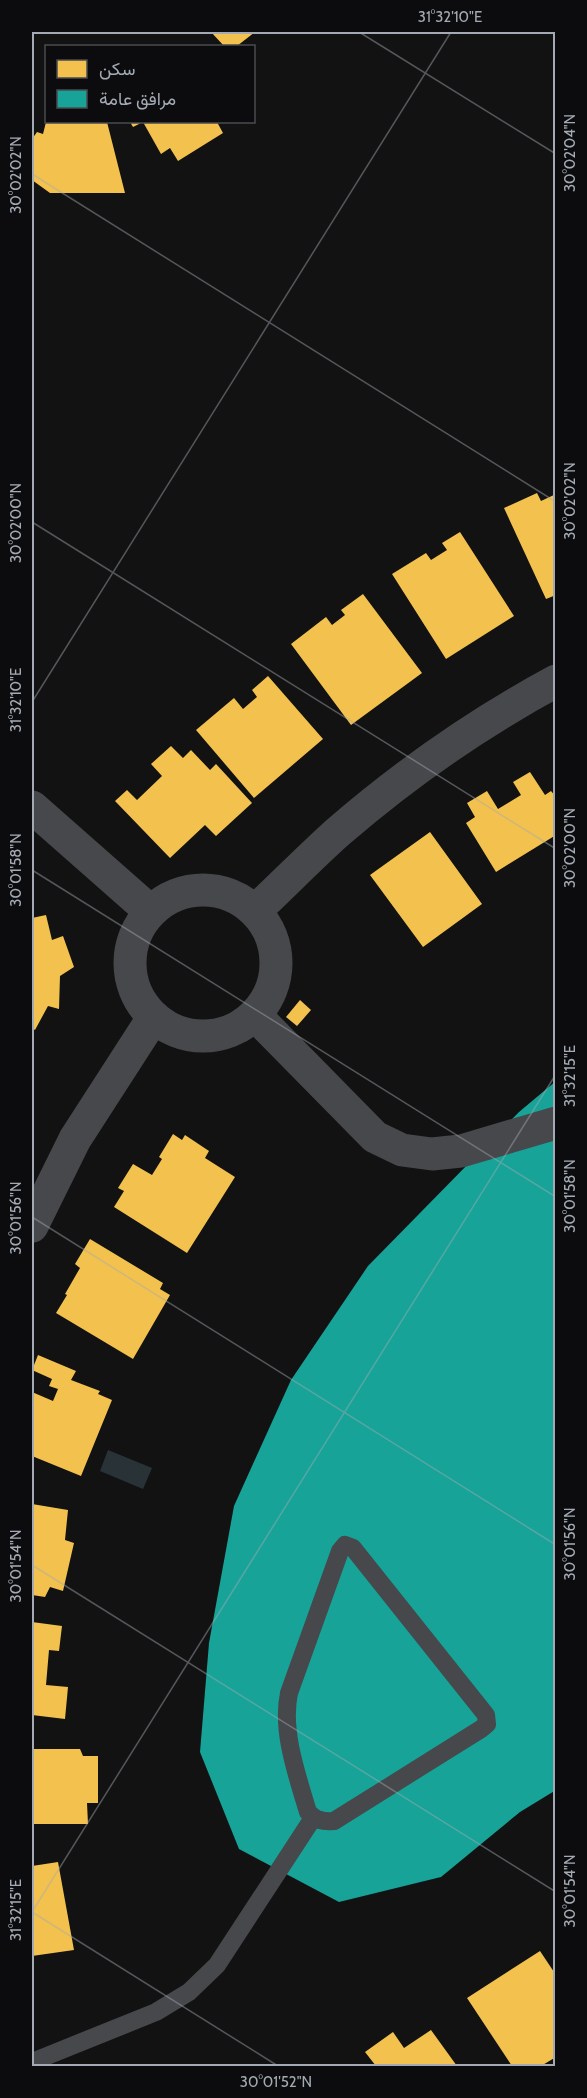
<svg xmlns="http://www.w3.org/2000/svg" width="587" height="2098" font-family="Cabin,Vazirmatn,sans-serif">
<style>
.water{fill:#293337}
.homes{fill:#f2c14e}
.public{fill:#17a398}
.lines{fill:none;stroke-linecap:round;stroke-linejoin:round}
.service{stroke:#46484b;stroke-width:18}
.minor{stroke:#46484b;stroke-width:33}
.ticks{fill:none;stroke:#a3aab3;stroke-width:1.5;stroke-opacity:0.45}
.neatline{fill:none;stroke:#a3aab3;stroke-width:2}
.ticks-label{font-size:15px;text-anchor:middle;fill:#a3aab3}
</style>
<rect width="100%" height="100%" fill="#121212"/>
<!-- water -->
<path class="water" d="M108,1450L152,1468L143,1489L100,1471Z"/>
<!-- homes -->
<path class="homes" d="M211,32H255L237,46H224Z
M46,122H107L125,193H50L32,180V139L37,132L43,134Z
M130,122H217L223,133L178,161L170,148L161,154L143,122L133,127Z
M537,493L541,501L556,494V595L546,599L504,508Z
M460,532L514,616L446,659L392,574L426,553L431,560L447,550L442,543Z
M363,594L422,673L351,725L291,644L326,617L332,625L345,615L341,610Z
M268,676L323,739L254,798L196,730L234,698L243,709L257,697L252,690Z
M171,746L183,758L191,750L210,770L216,764L252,803L216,836L205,825L170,858L115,801L127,790L137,800L162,776L151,764Z
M530,772L545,795L551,791L556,797V835L496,872L466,823L475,817L467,803L487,791L498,809L521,795L513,782Z
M430,832L482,904L423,947L370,875Z
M46,915L52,940L63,936L74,967L60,976L59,1009L48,1006L35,1030L32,1028V918Z
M300,1000L311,1010L297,1026L286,1017Z
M173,1134L182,1140L185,1135L209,1151L205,1158L235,1177L187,1253L114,1207L124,1191L118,1188L133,1164L152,1175L162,1159L159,1157Z
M90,1239L163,1283L160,1289L170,1295L133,1359L56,1313L67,1295L65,1294L80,1268L75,1264Z
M364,1337L387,1350L342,1425L320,1412Z
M38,1355L76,1371L71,1380L100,1391L98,1394L112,1400L81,1476L32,1456V1392L53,1401L58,1389L49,1386L52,1379L32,1370Z
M418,1379L556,1541V1559L534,1576L556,1603V1651L384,1439Z
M32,1504L68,1510L65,1540L74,1543L63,1591L50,1587L45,1597L32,1595Z
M32,1622L62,1626L59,1651L49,1650L46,1685L68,1687L65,1719L32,1715Z
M32,1749H80L83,1756H98V1803H87L88,1824H32Z
M58,1862L74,1950L32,1956V1866Z
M540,1951L556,1975V2057L541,2066H512L467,1998Z
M431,2030L457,2066H376L365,2052L393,2032L404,2048Z"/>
<!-- public -->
<path class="public" d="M556,1081V1790L520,1812L441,1877L339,1902L239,1849L200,1752L209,1643L234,1506L291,1380L368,1266L519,1112Z"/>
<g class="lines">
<!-- service -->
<path class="service" d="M345,1545L353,1548L486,1715L487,1724L481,1729L334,1821C322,1822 316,1820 308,1812C297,1775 281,1731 289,1693L340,1551Z
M32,2062L156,2012L189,1992L217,1965L313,1818"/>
<!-- minor -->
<path class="minor" d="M32,807L150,911
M130 963a73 73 0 1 1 146 0a73 73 0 1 1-146 0Z
M255,911C283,885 310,857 338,832C404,775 478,723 556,681
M255,1015L375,1137L402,1150L432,1154L461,1151L556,1123
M32,1226L75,1139L153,1018"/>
</g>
<!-- ticks -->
<path class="ticks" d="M359,32L556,154M32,174L556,502M32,522L556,849M32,702L451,32M32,870L556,1197M32,1217L556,1545M32,1565L556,1892M32,1912L556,1074M32,1912L278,2066"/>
<!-- border -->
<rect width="587" height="2098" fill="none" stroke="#0c0c0e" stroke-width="66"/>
<!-- legend -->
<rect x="45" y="45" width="210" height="78" fill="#0c0c0e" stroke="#484b50" stroke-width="1.5"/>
<rect x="57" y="60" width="30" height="18" fill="#f2c14e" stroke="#484b50" stroke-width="1.5"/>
<text x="99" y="75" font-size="18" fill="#a3aab3">سكن</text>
<rect x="57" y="90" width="30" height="18" fill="#17a398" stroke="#484b50" stroke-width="1.5"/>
<text x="99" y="105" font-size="18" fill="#a3aab3">مرافق عامة</text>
<rect x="33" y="33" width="521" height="2032" class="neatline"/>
<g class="ticks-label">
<text x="450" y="22">31°32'10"E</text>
<text transform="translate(570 153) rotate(-90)" y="5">30°02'04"N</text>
<text transform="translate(16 175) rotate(-90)" y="5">30°02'02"N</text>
<text transform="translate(570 501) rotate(-90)" y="5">30°02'02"N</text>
<text transform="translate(16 523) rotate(-90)" y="5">30°02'00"N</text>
<text transform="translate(16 700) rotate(-90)" y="5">31°32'10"E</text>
<text transform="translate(570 848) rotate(-90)" y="5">30°02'00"N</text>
<text transform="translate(16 870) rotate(-90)" y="5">30°01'58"N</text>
<text transform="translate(570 1076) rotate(-90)" y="5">31°32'15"E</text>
<text transform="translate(570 1196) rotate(-90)" y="5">30°01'58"N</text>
<text transform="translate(16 1218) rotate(-90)" y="5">30°01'56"N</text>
<text transform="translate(570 1544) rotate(-90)" y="5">30°01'56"N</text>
<text transform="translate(16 1566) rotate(-90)" y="5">30°01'54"N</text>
<text transform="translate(570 1891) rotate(-90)" y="5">30°01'54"N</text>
<text transform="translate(16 1910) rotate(-90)" y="5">31°32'15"E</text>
<text x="276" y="2087">30°01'52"N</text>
</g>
</svg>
